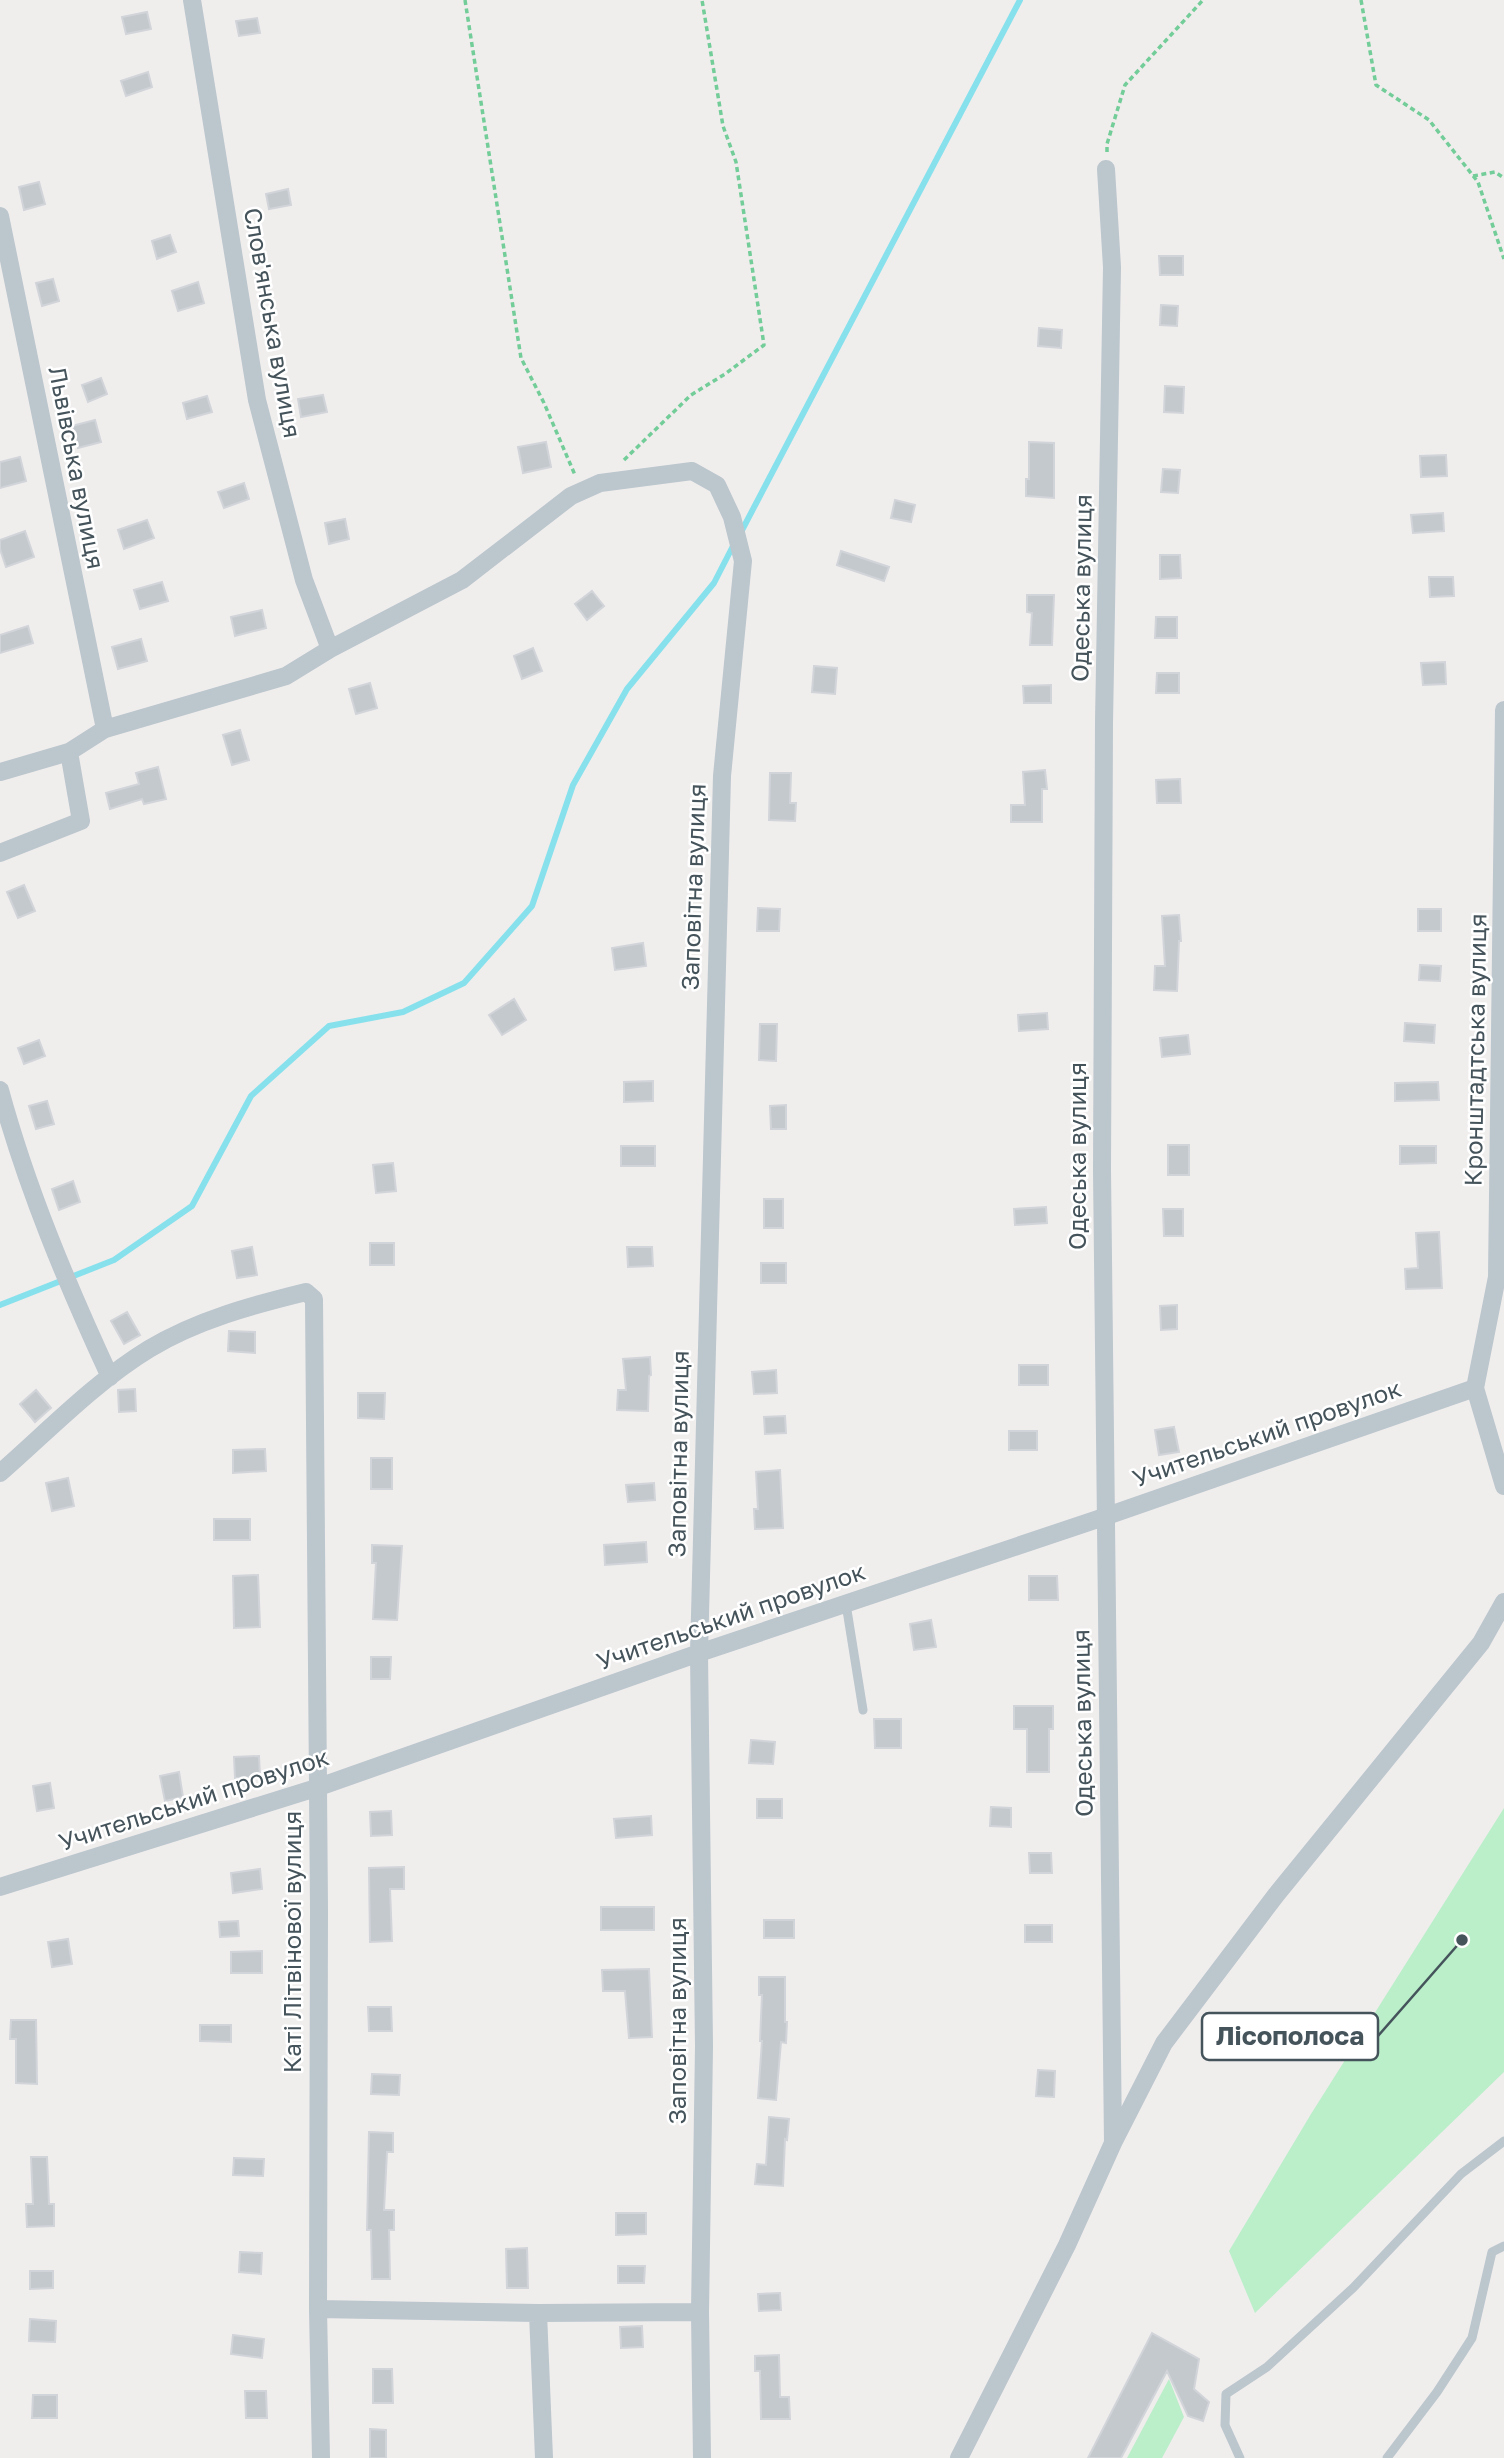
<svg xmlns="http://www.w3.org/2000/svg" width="1504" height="2458" font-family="'Golos Text',sans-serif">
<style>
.green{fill:#baefca}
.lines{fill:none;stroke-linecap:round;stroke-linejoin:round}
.stream{stroke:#87e1ec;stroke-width:6}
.building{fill:#c4c9cd;stroke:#d1d4d9;stroke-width:2}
.path{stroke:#72cd98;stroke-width:3.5;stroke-dasharray:5 3.5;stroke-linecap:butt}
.lane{stroke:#bbc6cd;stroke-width:9}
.street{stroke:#bbc6cd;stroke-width:18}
.labels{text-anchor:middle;stroke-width:5;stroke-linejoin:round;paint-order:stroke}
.street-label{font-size:24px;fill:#45535b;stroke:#fff}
.leader{fill:none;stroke:#45535b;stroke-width:2.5}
.callout-dot{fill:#45535b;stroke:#fff;stroke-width:2.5}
.callout{fill:#fff;stroke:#45535b;stroke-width:2.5}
.callout-label{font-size:26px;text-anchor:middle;font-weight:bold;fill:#45535b}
</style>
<rect width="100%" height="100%" fill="#f0eded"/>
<!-- green -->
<path class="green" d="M1504,1808V2072L1255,2313L1229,2251L1311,2114Z
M1169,2379L1184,2417L1162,2458H1127Z"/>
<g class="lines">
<!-- stream -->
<path class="stream" d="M740,534L1020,0
M0,1305L114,1260L192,1206L251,1096L329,1026L403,1012L464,983L532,906L573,785L627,689L714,583L734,544"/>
</g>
<!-- building -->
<path class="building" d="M147,12L151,29L126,34L122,17Z
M257,18L260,33L239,36L236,21Z
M148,72L152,87L126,96L121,81Z
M39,182L45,204L24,210L19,187Z
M288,189L291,205L269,209L266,194Z
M170,235L176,252L157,259L152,241Z
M1159,256H1183V275H1160Z
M53,279L59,301L42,306L36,283Z
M198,282L204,303L178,311L172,291Z
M1161,305L1178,306L1177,326L1160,325Z
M1039,328L1062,330L1061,348L1038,346Z
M101,378L107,394L88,402L82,385Z
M1165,386L1184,387L1183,413L1164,412Z
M323,395L327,412L301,417L298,399Z
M207,396L212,412L187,419L183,403Z
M95,420L101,442L78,448L72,426Z
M546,442L551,467L523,473L518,447Z
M1029,442L1054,443V498L1026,496V479H1029Z
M1446,455L1447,476L1421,477L1420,456Z
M20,457L26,481L0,488V462Z
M1163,469L1180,470L1178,493L1161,492Z
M244,483L249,499L224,508L218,492Z
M895,500L915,505L911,522L891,518Z
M1443,513L1444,531L1413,533L1411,515Z
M345,519L349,539L329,544L325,523Z
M147,520L154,538L124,549L118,530Z
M25,531L34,557L6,567L0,549V540Z
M841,551L889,567L884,581L837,565Z
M1160,555H1180L1181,578L1160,579Z
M1429,577H1453L1454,596L1430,597Z
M162,582L168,601L140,609L134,590Z
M592,591L604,606L587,620L575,604Z
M1027,595H1054L1052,645H1030L1032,613L1027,612Z
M262,610L266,628L235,636L231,617Z
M1156,617H1177V638H1155Z
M28,626L33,643L0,653V635Z
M141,639L147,661L118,669L112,647Z
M533,648L542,671L522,679L514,656Z
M1445,662L1446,684L1423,685L1421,663Z
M814,666L837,668L835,694L812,692Z
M1157,673H1179V693H1156Z
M370,683L377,708L356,714L349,689Z
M1051,685V703H1024L1023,686Z
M240,730L249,760L232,765L223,735Z
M158,767L166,799L144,804L142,799L110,809L106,793L139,784L136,773Z
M1045,770L1047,789H1042V822H1011V805H1025L1023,772Z
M770,773H791L790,803H796L795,821L769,820Z
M1180,779L1181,803H1157L1156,780Z
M24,885L35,911L18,918L7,892Z
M758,908L780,909L779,931H757Z
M1418,909H1441V931H1418Z
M1179,915L1181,941H1179L1177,991L1154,990L1155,966H1165L1162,916Z
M643,943L646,966L615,970L612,948Z
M1420,965L1441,966L1440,981L1419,980Z
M514,999L526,1020L502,1035L489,1015Z
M1047,1013L1048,1029L1019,1031L1018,1015Z
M1405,1023L1435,1025L1434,1043L1404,1041Z
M760,1024H777L776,1061L759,1060Z
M1188,1035L1190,1054L1162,1057L1160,1038Z
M39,1040L45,1056L24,1064L18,1048Z
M653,1081V1101L624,1102V1082Z
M1438,1082L1439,1100L1395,1101V1083Z
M47,1101L54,1124L36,1129L29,1106Z
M786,1105V1129H771L770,1106Z
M1168,1145H1189V1175H1168Z
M621,1146H655V1166H621Z
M1400,1146H1436V1163L1400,1164Z
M393,1163L396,1191L376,1193L373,1165Z
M73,1181L80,1202L59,1210L52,1189Z
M764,1199H783V1228H764Z
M1046,1207L1047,1223L1015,1225L1014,1209Z
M1163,1209H1183V1236H1164Z
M1439,1232L1442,1288L1406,1289L1405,1269L1418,1268L1416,1233Z
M370,1243H394V1265H370Z
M252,1247L257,1275L237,1278L232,1251Z
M627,1247H652L653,1266L628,1267Z
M761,1263H786V1283H761Z
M1177,1305V1329L1161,1330L1160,1306Z
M127,1312L140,1335L124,1344L111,1321Z
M229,1331L255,1332V1353L228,1351Z
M650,1357L651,1375L649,1376L648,1411L617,1410L618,1390H626L623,1359Z
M1019,1365H1048V1385H1019Z
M776,1370L777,1393L754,1394L752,1372Z
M135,1389L136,1411L119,1412L118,1390Z
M36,1390L51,1408L35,1422L20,1404Z
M358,1393H385L384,1419L358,1418Z
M785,1416L786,1433L765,1434L764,1417Z
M1174,1427L1179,1452L1159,1455L1155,1430Z
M1009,1431H1037V1450H1009Z
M265,1449L266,1471L233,1473V1450Z
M371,1458H392V1489H371Z
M780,1470L783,1528L755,1529L754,1509H758L756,1472Z
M68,1478L74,1506L52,1511L46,1483Z
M654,1483L655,1500L628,1502L626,1485Z
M214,1519H250V1540H214Z
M646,1542L647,1562L605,1565L604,1545Z
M372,1545L402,1546L397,1620L373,1619L376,1563H372Z
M258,1575L260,1627L234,1628L233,1576Z
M1029,1576H1057L1058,1600H1029Z
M931,1620L936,1647L914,1650L910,1624Z
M371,1657H391L390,1679H371Z
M1014,1706H1053V1729H1049V1772H1027V1729H1014Z
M874,1719H901V1748H875Z
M751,1740L775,1742L773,1764L749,1763Z
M259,1756L260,1777L235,1778L234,1757Z
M179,1772L183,1797L165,1801L160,1776Z
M50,1783L54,1808L37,1811L33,1786Z
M757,1799H782V1818H757Z
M991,1807L1011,1808V1827L990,1826Z
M391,1811L392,1835L371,1836L370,1812Z
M651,1816L652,1835L616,1838L614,1819Z
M1029,1853H1051L1052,1873H1030Z
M404,1867V1889H390L392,1941L370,1942L369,1868Z
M260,1869L262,1889L233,1893L231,1873Z
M601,1907H654V1930H601Z
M764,1920H794V1938H764Z
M238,1921L239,1936L220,1937L219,1922Z
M1025,1925H1052V1942H1025Z
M68,1939L72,1964L52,1967L48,1942Z
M262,1951V1973H231V1952Z
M649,1969L652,2037L629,2038L625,1991H603L602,1970Z
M759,1977H785V2022H787L786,2043L781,2042L776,2100L758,2098L762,2041H760L762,1995H759Z
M368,2007H391L392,2031H369Z
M11,2020H36L37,2084L16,2083V2039H10Z
M200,2025H231V2042L200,2041Z
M1038,2070L1055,2071L1054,2097L1036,2096Z
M372,2074L400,2075L399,2095L371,2094Z
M769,2117L789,2119L787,2140L785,2139L783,2186L755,2184L757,2164L766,2165Z
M369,2132L393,2133V2152H387L384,2210H394V2230H389L390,2279H372L371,2230H367Z
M31,2157H47L49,2204H54V2226L27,2227L26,2204H33Z
M234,2158L264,2159L263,2176L233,2175Z
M616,2213H646V2234L616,2235Z
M527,2248L528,2288H507L506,2249Z
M240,2252L262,2253L261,2274L239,2272Z
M618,2266H645L644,2283H618Z
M30,2271H53V2288L30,2289Z
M780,2293L781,2310L759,2311L758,2294Z
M30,2319L56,2321L55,2342L29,2341Z
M642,2326L643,2347L621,2348L620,2327Z
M1152,2333L1199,2359L1194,2389L1209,2402L1203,2421L1188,2416L1167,2371L1121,2458H1088Z
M233,2335L264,2339L262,2358L231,2354Z
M779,2355L780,2397H789L790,2419H761L760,2371H755V2356Z
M373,2369H392L393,2403H373Z
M245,2391H266L267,2418H246Z
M33,2395H57V2418H32Z
M370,2429L386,2430V2458H370Z"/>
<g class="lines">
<!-- path -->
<path class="path" d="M465,0L521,358L544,403L575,475
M1361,0L1376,85L1429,120L1478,182L1504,259
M1107,152V144L1125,85L1203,0
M1473,176L1495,172L1504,178
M624,460L691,395L725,374L764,345L736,162L723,126L702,0"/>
<!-- lane -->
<path class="lane" d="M846,1604L863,1710
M1240,2458L1225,2425L1226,2394L1267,2367L1353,2288L1461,2174L1504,2141
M1387,2458L1437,2392L1472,2338L1492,2252L1504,2246"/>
<!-- street -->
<path class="street" d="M192,0L257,400L304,580L330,649
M1106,169L1112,267L1104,723L1102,1170L1113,2143
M0,216L105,729
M0,772L69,752L105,729L286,676L330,649L462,580L571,496L600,483L692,471L717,485L732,517L743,561L722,776L699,1653L704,2046L700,2312L702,2458
M0,853L81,821L69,752
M0,1090C27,1189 67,1284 110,1377
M1475,1388L1497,1277L1504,710
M1475,1388L1504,1486
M0,1473C48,1431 95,1382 149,1349C197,1320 253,1305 306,1292L314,1299L319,1910L318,2309L321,2458
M0,1887L316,1788L699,1653L1104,1517L1475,1388
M318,2309L538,2313L700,2312
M538,2313L544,2458
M959,2458L1067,2245L1113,2143L1164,2043L1276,1895L1481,1643L1504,1602"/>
</g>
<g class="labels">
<!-- street labels -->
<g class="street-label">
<text transform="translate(272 323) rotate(80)" y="8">Слов'янська вулиця</text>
<text transform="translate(76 468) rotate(79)" y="8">Львівська вулиця</text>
<text transform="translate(1082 588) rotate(-89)" y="8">Одеська вулиця</text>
<text transform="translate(694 887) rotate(-88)" y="8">Заповітна вулиця</text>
<text transform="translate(1476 1050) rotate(-89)" y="8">Кронштадтська вулиця</text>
<text transform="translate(1078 1156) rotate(-90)" y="8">Одеська вулиця</text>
<text transform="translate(1267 1434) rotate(-19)" y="8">Учительський провулок</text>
<text transform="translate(679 1454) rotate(-89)" y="8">Заповітна вулиця</text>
<text transform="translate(731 1617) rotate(-19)" y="8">Учительський провулок</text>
<text transform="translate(1083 1723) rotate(-91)" y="8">Одеська вулиця</text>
<text transform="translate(194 1800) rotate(-18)" y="8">Учительський провулок</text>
<text transform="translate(293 1942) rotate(-90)" y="8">Каті Літвінової вулиця</text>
<text transform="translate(678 2021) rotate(-90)" y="8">Заповітна вулиця</text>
</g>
</g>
<!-- callouts -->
<path class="leader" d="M1462 1940L1378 2036"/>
<circle class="callout-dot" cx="1462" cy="1940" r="7"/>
<rect class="callout" x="1202" y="2013" width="176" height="47" rx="7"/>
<g class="callout-label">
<text x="1290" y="2045">Лісополоса</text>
</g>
</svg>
